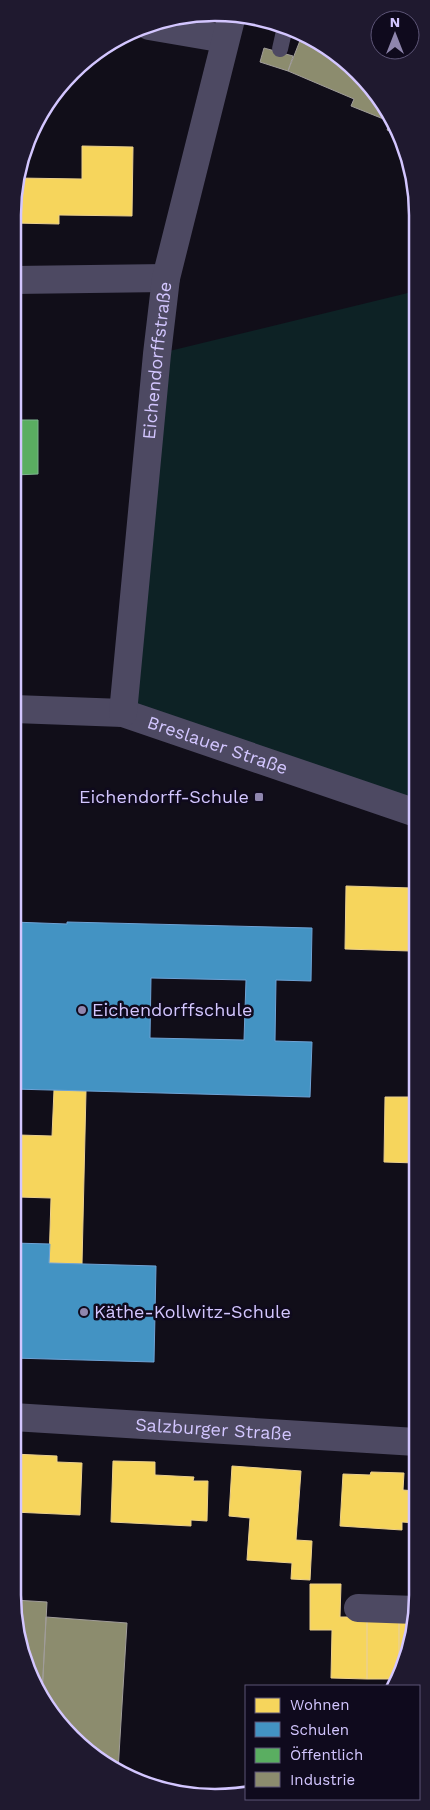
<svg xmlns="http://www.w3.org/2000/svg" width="430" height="1810" font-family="'Work Sans',sans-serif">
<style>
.green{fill:#0d2225}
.homes{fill:#f6d55c;stroke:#ecd08d}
.schools{fill:#4393c3;stroke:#6ea2d5;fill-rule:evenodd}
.public{fill:#5aae61;stroke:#7eb590}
.industry{fill:#8c8c6e;stroke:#a19d9a}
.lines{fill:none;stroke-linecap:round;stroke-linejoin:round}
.service{stroke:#4d4962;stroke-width:16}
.minor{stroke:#4d4962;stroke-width:28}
.poi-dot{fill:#8f86ae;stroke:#0f0a1d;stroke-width:2}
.labels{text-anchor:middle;stroke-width:5;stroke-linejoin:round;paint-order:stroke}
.street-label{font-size:18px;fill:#d3c6ff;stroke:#0f0a1d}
.poi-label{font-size:18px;fill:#d3c6ff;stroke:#0f0a1d;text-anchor:start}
.rim{fill:none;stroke:#d3c6ff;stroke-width:2.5}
</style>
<rect width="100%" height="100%" fill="#110e19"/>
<!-- green -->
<path class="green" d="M416,291V813L123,713L157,354Z"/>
<!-- homes -->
<path class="homes" d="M82,146L133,147L132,216L59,215V224L14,223V188L18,178L82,179Z
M346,886L412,888L410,951L345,949Z
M54,1090L86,1091L82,1264L49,1263L51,1198L18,1197L19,1135L52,1136Z
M385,1097H416V1163L384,1162Z
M413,1169H416V1212H412Z
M13,1454L57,1456V1462L82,1463L80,1515L13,1512Z
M113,1461L155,1462V1475L194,1477L193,1481H208L207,1521L191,1520V1526L111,1522Z
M232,1466L301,1471L296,1540L312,1541L310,1580L291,1579L292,1563L247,1560L250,1518L229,1516Z
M371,1472L404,1473L403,1490L416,1491V1523L402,1522V1530L340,1526L343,1474L370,1475Z
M310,1584H341L340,1617H367V1679L331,1678L332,1630H310Z
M367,1617L399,1618V1672L396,1679H367Z
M399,1620H410V1638L404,1655H399Z"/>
<!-- schools -->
<path class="schools" d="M13,922L67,924V922L312,928L311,981L276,980L275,1041L312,1042L310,1097L13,1089ZM151,978L246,980L244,1040L150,1038Z
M13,1243L50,1244L49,1263L156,1266L154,1362L13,1358Z"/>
<!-- public -->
<path class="public" d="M14,420H38V474L14,475Z"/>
<!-- industry -->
<path class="industry" d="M303,33L358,72L397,126L400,135L387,130L391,122L351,106L354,99L288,71Z
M264,48L293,56L288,71L260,62Z
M14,1600L47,1602L42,1695L28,1672Z
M46,1617L127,1623L118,1771L63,1729L42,1695Z"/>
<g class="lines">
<!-- service -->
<path class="service" d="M280,49L285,27"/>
<!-- minor -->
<g class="minor">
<path d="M149,26L225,39"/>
<path d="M14,280L166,278"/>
<path id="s1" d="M14,709L123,713L416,813"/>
<path id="s2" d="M123,713L157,354L166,278L232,15"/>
<path id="s3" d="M13,1417L416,1442"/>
<path d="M358,1608L416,1610"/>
</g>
</g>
<!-- markers -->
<g class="poi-dot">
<rect x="254" y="792" width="10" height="10" rx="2.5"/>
<circle cx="82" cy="1010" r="5"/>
<circle cx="84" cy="1312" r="5"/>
</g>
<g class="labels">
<!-- street labels -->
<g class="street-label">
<text dy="6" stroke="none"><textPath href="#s2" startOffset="354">Eichendorffstraße</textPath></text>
<text dy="6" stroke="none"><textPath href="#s1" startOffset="209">Breslauer Straße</textPath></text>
<text dy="6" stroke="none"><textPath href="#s3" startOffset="201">Salzburger Straße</textPath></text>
</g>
<!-- poi labels -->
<g class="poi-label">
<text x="249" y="803" text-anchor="end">Eichendorff-Schule</text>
<text x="92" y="1016">Eichendorffschule</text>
<text x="94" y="1318">Käthe-Kollwitz-Schule</text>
</g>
</g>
<!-- crop -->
<path d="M0 0H430V1810H0ZM215 21H215A194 194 0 0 1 409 215V1595A194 194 0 0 1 215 1789H215A194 194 0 0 1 21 1595V215A194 194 0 0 1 215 21Z" fill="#1f192f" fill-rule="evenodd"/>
<path class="rim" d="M215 21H215A194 194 0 0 1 409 215V1595A194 194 0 0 1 215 1789H215A194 194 0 0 1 21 1595V215A194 194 0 0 1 215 21Z"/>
<!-- legend -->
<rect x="245" y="1685" width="175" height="115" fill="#0f0a1d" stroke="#5d5577"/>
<rect x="255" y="1698" width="25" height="15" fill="#f6d55c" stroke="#5d5577"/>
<text x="290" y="1710" font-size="15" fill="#d3c6ff">Wohnen</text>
<rect x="255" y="1722" width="25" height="15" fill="#4393c3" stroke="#5d5577"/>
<text x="290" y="1735" font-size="15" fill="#d3c6ff">Schulen</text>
<rect x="255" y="1748" width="25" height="15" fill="#5aae61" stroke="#5d5577"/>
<text x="290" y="1760" font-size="15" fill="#d3c6ff">Öffentlich</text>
<rect x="255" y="1772" width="25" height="15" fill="#8c8c6e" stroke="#5d5577"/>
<text x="290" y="1785" font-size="15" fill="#d3c6ff">Industrie</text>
<!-- north arrow -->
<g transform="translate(395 35)"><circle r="24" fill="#0f0a1d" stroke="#5d5577"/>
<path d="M0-4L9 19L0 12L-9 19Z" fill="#8f86ae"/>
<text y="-8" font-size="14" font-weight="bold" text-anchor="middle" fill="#d3c6ff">N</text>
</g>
</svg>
